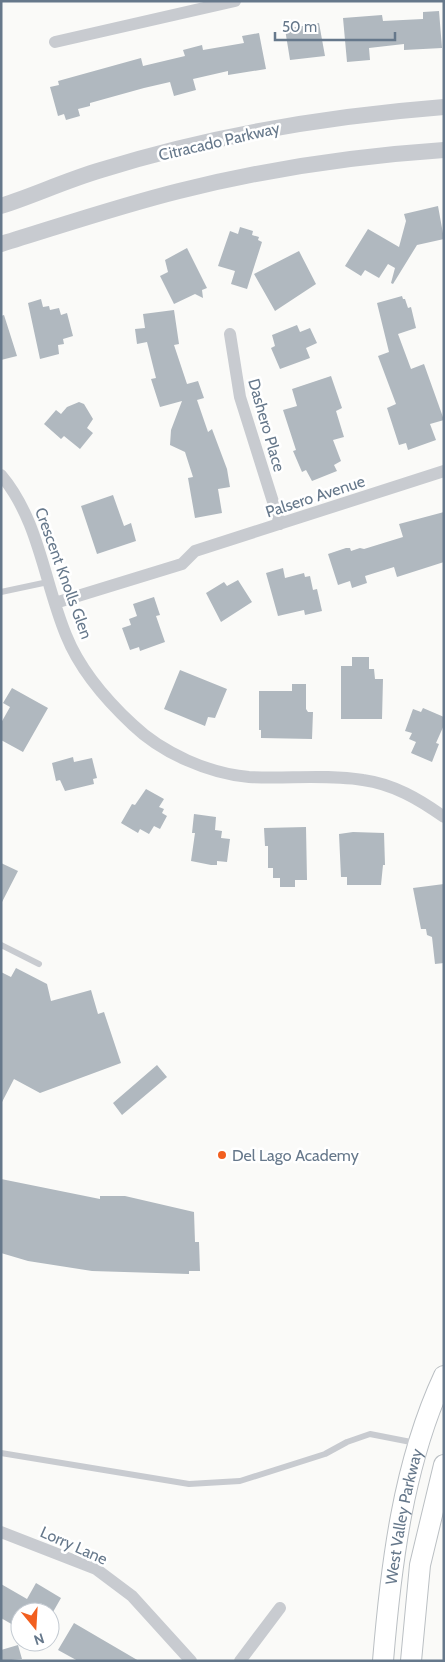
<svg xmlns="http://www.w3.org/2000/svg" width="445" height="1662" font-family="Cabin,sans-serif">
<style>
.building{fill:#b0b8bf}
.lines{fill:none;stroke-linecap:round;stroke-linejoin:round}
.primary-casing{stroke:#babfc3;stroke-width:22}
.service{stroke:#c8cbd0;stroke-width:6}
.minor{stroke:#c8cbd0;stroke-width:12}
.tertiary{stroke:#c8cbd0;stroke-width:16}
.primary{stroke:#fff;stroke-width:20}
.poi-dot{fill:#f25f1f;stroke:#fff;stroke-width:2}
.labels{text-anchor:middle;stroke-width:5;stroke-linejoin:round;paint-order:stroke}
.street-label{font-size:16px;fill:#66788b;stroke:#fff}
.poi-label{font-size:16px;fill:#66788b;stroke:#fff;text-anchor:start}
</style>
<rect width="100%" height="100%" fill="#fafaf8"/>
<!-- building -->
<path class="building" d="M439,11L442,48L404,50V44L369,48L370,60L347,62L343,18L382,15L383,21L423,19V12Z
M319,23L325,56L290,60L285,29Z
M259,33L266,69L228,75V71L193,79L196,90L174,96L170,82L144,88L90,103V106L78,109L80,116L66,120L64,114L58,116L50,87L59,85L58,81L141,58L143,66L185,56L183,50L202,45L203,50L244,43L242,36Z
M438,206L444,239L417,245L393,284L391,283L395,268L388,264L379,278L365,270L361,276L345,266L368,229L399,247L406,221L404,214Z
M240,227L253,231L252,235L259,237L258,240L262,242L247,289L231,284L235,271L218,266L230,231L238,234Z
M187,248L207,288L202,290L203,298L195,294L174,304L160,276L168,272L165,260Z
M299,251L316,284L275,311L254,274Z
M402,296L403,299H405L408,308L411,307L416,328L398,334L411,369L424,364L444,420L430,424L436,440L408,450L406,443L399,445L387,408L396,404L378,356L389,352L377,303Z
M41,299L43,307L49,306L50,310L59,308L61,315L67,313L73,336L63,339L64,344L58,345L59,354L40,359L28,303Z
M174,310L179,344L174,345L187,384L198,381L204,398L197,400L208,432L212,429L227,469L230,487L218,489L222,513L195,518L188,478L193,477L185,452L170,445L171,430L182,401L160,407L151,379L156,378L147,342L137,344L135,329L145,328L143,314Z
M4,315L17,356L1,360V316Z
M297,325L300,332L310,328L317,343L306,348L310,358L280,369L271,348L275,346L272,335Z
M331,376L342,408L336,411L344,437L333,440L341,461L334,465L337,471L312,481L306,470L302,472L293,451L296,450L283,410L297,406L292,389Z
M79,402L84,404L93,419L87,428L93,433L80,449L64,436L61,439L44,424L56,410L61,414L67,407Z
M113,495L124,526L131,523L136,541L97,554L81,506Z
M444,512V562L397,577L394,567L365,576L367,583L352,588L350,581L338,585L328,554L346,548H350L351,551L360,548L364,549L403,537L399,524Z
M283,568L285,578L304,573L305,577L310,576L313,590L317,589L322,611L305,615L304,610L278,616L266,573Z
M238,580L252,602L221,622L206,593L224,582L227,586Z
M154,597L160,615L156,616L165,642L140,651L139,647L130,650L122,628L131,625L129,619L137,616L133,604Z
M352,657H369V669H374L375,679H383L382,719H341V666H352Z
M180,670L227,689L215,718L208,717L205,726L164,709Z
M292,684H306V709L308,712H313L312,739L261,738V730H259V691H292Z
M12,688L48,708L23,752L1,740V723L10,707L3,703Z
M423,708L444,717V725L436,743L439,744L432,762L411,753L416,742L409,739L412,733L405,731L413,709L421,712Z
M73,757L74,762L92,758L97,778L93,779L94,784L65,791L60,780L56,781L52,763Z
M146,789L164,799L159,807L164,809L162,813L167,816L160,829L154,826L149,834L140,829L138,833L121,823L132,804L135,805Z
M194,814L216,817L215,830L222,831L221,838L230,839L227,862L217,861V865H211L191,861L195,833H192Z
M306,827L307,880H295V887H280V878H273V868H268V846H265L264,828Z
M353,832L384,833L385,865H383L381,885H347V877H341L339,834Z
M1,863L18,871L1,904Z
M444,884V963L435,964L432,937L427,935L426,929H421L413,888Z
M16,968L47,984L51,1001L91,990L98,1014L104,1012L121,1063L40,1093L14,1079L1,1104V972L11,977Z
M157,1065L167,1077L122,1115L113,1103Z
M1,1179L100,1199V1196H125L194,1212L195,1242H199L200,1271H189V1274L92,1271L28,1261L1,1253Z
M36,1583L61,1598L53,1612H20V1629L1,1618V1584L27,1599Z
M74,1623L139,1661H78L58,1650Z
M18,1645L22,1659L1,1661V1650Z"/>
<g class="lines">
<defs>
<g id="primary">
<path id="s1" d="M383,1661C391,1565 403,1464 444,1376"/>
<path d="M411,1661L420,1565L444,1465"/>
</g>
</defs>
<!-- primary casing -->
<use href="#primary" class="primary-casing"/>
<!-- service -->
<path class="service" d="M1,592L48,582
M1,945L39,964
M1,1453L189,1484L240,1481L325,1454L347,1442L370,1434L416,1443"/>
<!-- minor -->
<path class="minor" d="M55,42L235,1
M230,334L240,397L280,524
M1,475C39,520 44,582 66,635C80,670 106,700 133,725C162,753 210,774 249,777C287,779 325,774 363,780C393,784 419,799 444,817
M55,603L182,564L195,551L444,471
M1,1532L96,1569L132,1596L191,1661
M240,1661L280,1608"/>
<!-- tertiary -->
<path class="tertiary" d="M1,206C35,195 67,180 101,170C213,135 328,116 444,107
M1,244C60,226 119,206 179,191C266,169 354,156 444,150"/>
<!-- primary -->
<use href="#primary" class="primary"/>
</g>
<!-- markers -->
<circle class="poi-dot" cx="222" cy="1155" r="5"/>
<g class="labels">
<!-- street labels -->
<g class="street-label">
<text transform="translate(219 141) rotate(-13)" y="6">Citracado Parkway</text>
<text transform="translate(267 425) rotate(74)" y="6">Dashero Place</text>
<text transform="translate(315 496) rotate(-18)" y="6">Palsero Avenue</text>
<text transform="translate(64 573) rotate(70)" y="6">Crescent Knolls Glen</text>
<text dy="6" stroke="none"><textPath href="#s1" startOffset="146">West Valley Parkway</textPath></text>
<text transform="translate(74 1545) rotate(24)" y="6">Lorry Lane</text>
</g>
<!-- poi labels -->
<g class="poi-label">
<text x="232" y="1161">Del Lago Academy</text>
</g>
</g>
<!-- border -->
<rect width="445" height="1662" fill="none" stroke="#66788b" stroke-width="5"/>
<!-- north arrow -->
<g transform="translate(35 1627) rotate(162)"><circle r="24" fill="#ffffff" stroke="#c2c9d1"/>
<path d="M0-4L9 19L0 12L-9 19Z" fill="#f25f1f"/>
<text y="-8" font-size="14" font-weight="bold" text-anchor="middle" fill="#66788b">N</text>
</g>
<!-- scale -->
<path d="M275 32v8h120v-8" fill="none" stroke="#66788b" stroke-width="2.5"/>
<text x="282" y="32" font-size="15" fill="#66788b" stroke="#ffffff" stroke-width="4" paint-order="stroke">50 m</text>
</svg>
